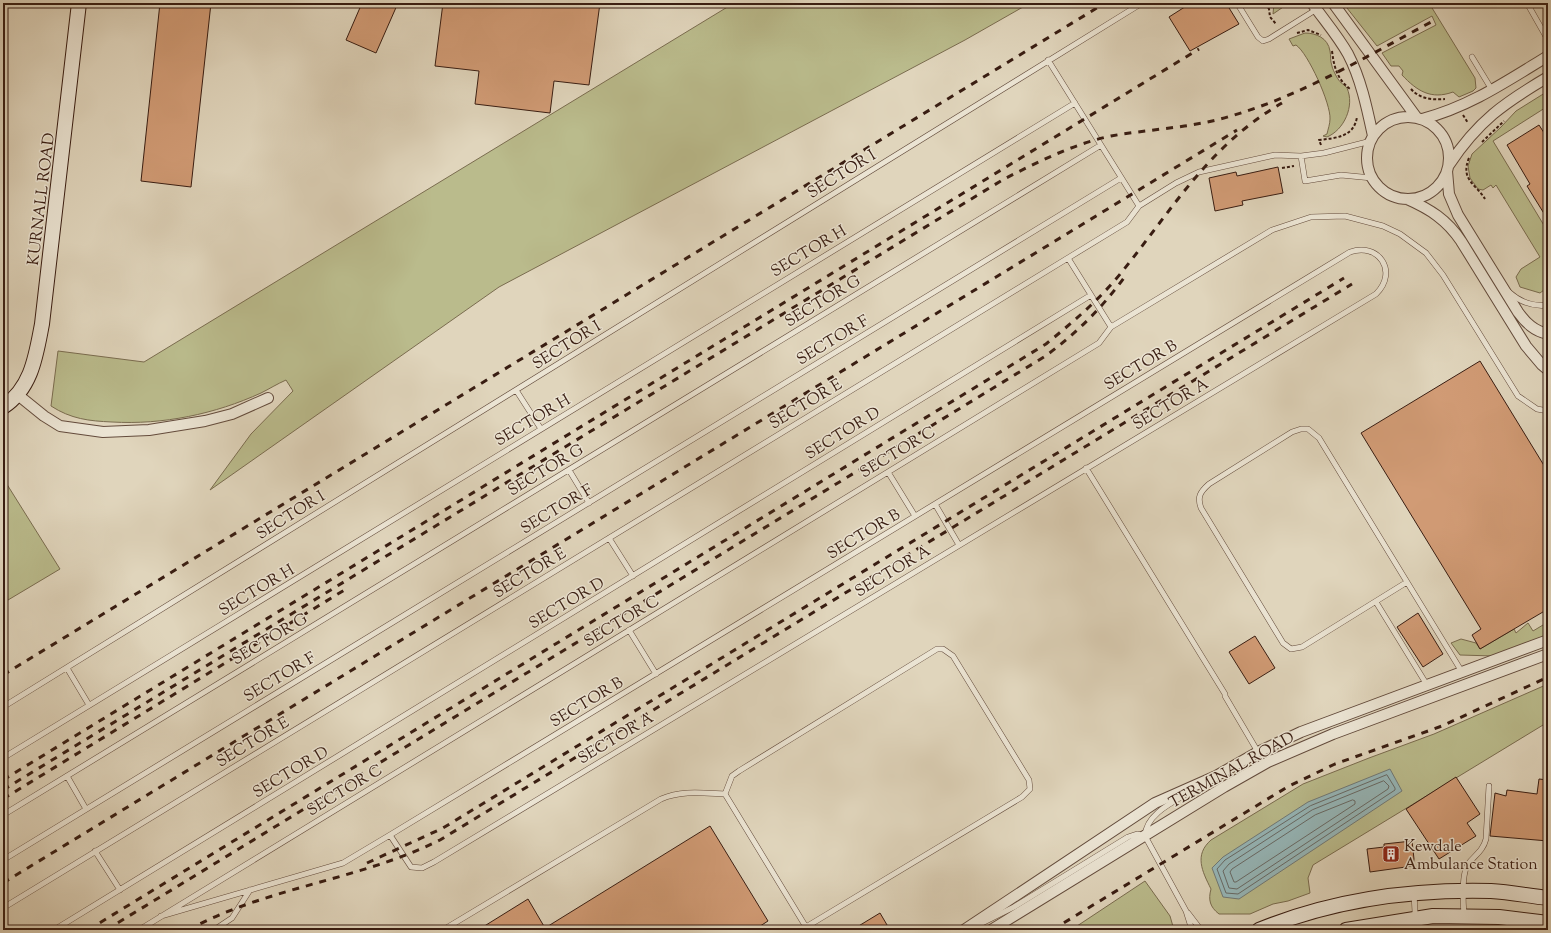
<svg xmlns="http://www.w3.org/2000/svg" width="1551" height="933" font-family="'Sorts Mill Goudy',serif">
<style>
.green{fill:#babb8c;stroke:#7a6c4f}
.water{fill:#96b7b9;stroke:#717976}
.lines{fill:none;stroke-linecap:round;stroke-linejoin:round}
.shore{stroke:#686a66;stroke-width:1}
.building{fill:#d19b75;stroke:#391d12}
.lane-casing{stroke:#634b3c;stroke-width:6}
.street-casing{stroke:#634b3c;stroke-width:12}
.secondary-casing{stroke:#391d12;stroke-width:16}
.path{stroke:#391d12;stroke-width:2;stroke-dasharray:3 2;stroke-linecap:butt}
.lane{stroke:#ebe4d3;stroke-width:5}
.street{stroke:#ebe4d3;stroke-width:10}
.secondary{stroke:#ebe4d3;stroke-width:14}
.rail{stroke:#391d12;stroke-width:3;stroke-dasharray:7 7;stroke-linecap:butt}
.labels{text-anchor:middle;stroke-width:3;stroke-linejoin:round;paint-order:stroke}
.street-label{font-size:16px;fill:#391d12;stroke:#ebe4d3}
.poi-label{font-size:16px;fill:#391d12;stroke:#ebe4d3;text-anchor:start}
</style>
<rect width="100%" height="100%" fill="#e0d5bc"/>
<filter id="stains"><feTurbulence type="fractalNoise" baseFrequency=".005" numOctaves="4"/><feColorMatrix values="0 0 0 0 .2 0 0 0 0 .09 0 0 0 0 .02 0 0 0 .5 -.17"/></filter>
<radialGradient id="worn" r=".72"><stop offset=".6" stop-color="#630" stop-opacity="0"/><stop offset="1" stop-color="#630" stop-opacity=".3"/></radialGradient>
<!-- green -->
<path class="green" d="M734,3H1030L965,40L499,287L210,490L251,434L293,391L286,380C277,384 269,389 261,393C215,414 163,425 112,422C89,421 71,419 51,406L58,351L144,362Z
M1274,3H1289L1273,14Z
M1343,3H1429L1475,78L1476,88L1473,91L1459,97L1453,92C1431,100 1417,91 1402,75L1403,71L1399,66H1391L1382,53L1436,25L1432,16L1377,46Z
M1305,33C1316,33 1328,38 1330,51C1331,55 1330,61 1332,66C1332,68 1337,78 1338,79C1340,83 1345,85 1347,88C1355,106 1344,130 1327,137L1323,136L1327,134C1328,129 1330,124 1330,119C1331,104 1308,53 1296,45L1293,46L1289,39Z
M1548,91V106L1493,141L1548,232V282L1544,290L1540,293L1520,287L1516,277L1521,269L1540,257L1496,185L1493,188L1491,185L1483,190L1478,189L1470,178L1468,166L1472,154L1501,127L1516,111Z
M3,478L60,569L3,603Z
M1548,622V637L1494,656L1460,655L1451,643L1461,639L1476,643L1480,649L1514,629L1516,633L1528,623L1533,631Z
M1548,684V722L1313,865L1308,878L1310,893L1288,901L1273,904L1250,914H1219C1210,907 1208,900 1211,889C1202,871 1194,855 1211,840L1303,784L1369,758L1434,734Z
M1145,881L1170,916L1174,930H1071Z"/>
<!-- water -->
<path class="water" d="M1390,769L1402,791L1239,899L1223,897L1212,868L1223,857L1308,802Z"/>
<g class="lines">
<!-- shore -->
<path class="shore" d="M1387,775L1395,788V790L1238,894L1226,893L1217,869L1225,860L1310,806Z
M1384,781L1389,786L1388,789L1237,889L1229,888L1223,871L1229,864L1312,810Z
M1353,800L1355,801V804L1236,882H1234L1230,872L1232,869L1315,815Z"/>
</g>
<!-- building -->
<path class="building" d="M160,3H211L191,187L141,181Z
M362,3H398L376,53L346,40Z
M443,3H600L589,85L554,81L550,113L475,104L479,71L435,66Z
M1191,3H1226L1239,24L1190,51L1169,17Z
M1539,125L1548,139V220L1527,186L1530,184L1507,145Z
M1278,167L1283,193L1242,201L1243,205L1215,211L1209,178L1236,172L1237,176Z
M1480,361L1548,472V609L1480,649L1472,635L1481,629L1361,433Z
M1418,613L1443,654L1423,667L1397,627Z
M1255,636L1275,668L1249,684L1229,652Z
M1456,777L1480,814L1467,823L1476,836L1439,859L1406,809Z
M1539,779L1548,780V841L1490,836L1495,793L1506,796L1507,790L1537,794Z
M710,826L768,921L754,930H478L528,899L545,928Z
M1412,841L1414,859L1413,866L1370,872L1367,849L1384,847V844Z
M880,913L890,930H852Z"/>
<g class="lines">
<defs>
<path id="lane" d="M1237,3L1258,37L1263,41L1269,39L1317,9
M1527,3L1548,40
M1472,57L1492,90
M1048,60L1139,206
M1301,156L1305,181L1341,175L1372,178
M1509,292C1520,302 1533,307 1548,305
M1111,327L1068,258L1127,222L1139,206L1176,183L1199,172L1275,155L1301,156L1324,153L1371,141
M516,390L541,429
M1301,429H1308L1319,438L1407,582L1302,647L1291,649L1283,643L1201,508C1197,497 1200,492 1209,484L1292,432Z
M1086,468L1225,694V696L1258,752
M569,470L589,503
M888,472L915,516
M935,504L959,545
M609,538L633,576
M1407,582L1462,672
M1376,602L1427,685
M629,630L656,674
M67,668L89,705
M3,707L1142,3
M3,758L1075,103
M67,776L86,809
M725,794L732,776L739,771L937,649H943L953,656L1029,780L1030,789L1022,797L801,930
M3,815L1101,145
M1145,836L1186,911L1192,930
M95,851L120,890
M3,860L1121,178
M1414,894L1416,930
M3,908L1068,258
M1188,913L1201,930
M1464,915C1463,902 1461,875 1468,864C1475,855 1483,851 1486,839L1489,786
M161,916L343,863L390,835L411,867L422,868L434,862L1376,294C1399,271 1378,242 1350,252L390,835
M982,923L1014,907L1128,837L1137,834L1145,836C1146,814 1173,802 1190,792
M54,930L1091,295
M139,930L1099,343L1111,327L1272,230L1311,217L1345,216L1383,226L1400,234L1426,253L1443,275L1518,396L1537,409L1548,411
M214,930L232,918L250,890
M443,930L661,799C681,790 703,793 725,794L806,927"/>
<path id="street" d="M1312,3C1324,20 1338,36 1348,54C1361,79 1367,108 1373,136
M1333,3L1417,118
M1367 158a41 41 0 1 1 82 0a41 41 0 1 1-82 0Z
M1422,119C1469,107 1507,81 1548,56
M1449,165C1478,121 1504,103 1548,77
M1447,171L1449,194L1458,215L1518,312C1526,323 1534,331 1548,334
M1407,199C1430,209 1447,220 1461,241L1526,346L1542,365L1548,370
M18,395L44,416L60,426L103,432L149,430L205,421L232,414L268,398
M964,930L1155,803L1216,776L1258,752L1301,732L1548,640
M991,930L1224,787L1268,762L1333,734L1548,654"/>
<path id="secondary" d="M3,407C32,388 36,355 42,324L79,3
M1259,930C1332,900 1412,889 1491,891C1510,892 1529,896 1548,898
M1346,930L1433,916L1499,917L1548,923"/>
</defs>
<!-- lane casing -->
<use href="#lane" class="lane-casing"/>
<!-- street casing -->
<use href="#street" class="street-casing"/>
<!-- secondary casing -->
<use href="#secondary" class="secondary-casing"/>
<!-- path -->
<path class="path" d="M1266,3L1269,9L1270,17L1276,24
M1297,33L1308,30L1321,35
M1332,51C1334,67 1337,79 1350,89
M1411,89C1420,99 1432,100 1445,99
M1463,115L1468,123
M1482,142L1504,121
M1321,145L1319,140C1336,138 1354,137 1357,117
M1469,158C1460,180 1476,184 1485,199
M1282,168L1294,166"/>
<!-- lane -->
<use href="#lane" class="lane"/>
<!-- street -->
<use href="#street" class="street"/>
<!-- secondary -->
<use href="#secondary" class="secondary"/>
<!-- rail -->
<path class="rail" d="M3,675L1105,3
M3,780L1199,49
M3,790L1004,179C1038,162 1073,144 1111,136C1150,129 1192,128 1231,116C1303,95 1367,56 1433,21
M3,799L346,589
M367,863L443,828L1344,278
M3,883L1237,130
M88,930L1046,344C1073,322 1099,300 1121,273C1172,210 1209,145 1282,103
M106,930L1044,357C1076,334 1103,307 1126,275
M188,930C267,887 360,880 440,840L1352,284
M1052,930L1289,786L1335,764L1442,726L1548,677"/>
</g>
<!-- icons -->
<defs>
<symbol id="building-square" viewBox="-11 -11 22 22"><rect x="-9" y="-9" width="18" height="18" rx="4" fill="#8f2418" stroke="#ebe4d3"/><path d="M-4-6H4V6H1V3H-1V6H-4ZM-2.5-4.3h1.7v1.8h-1.7ZM.8-4.3h1.7v1.8H.8ZM-2.5-1h1.7V.8h-1.7ZM.8-1h1.7V.8H.8Z" fill="#fff"/></symbol>
</defs>
<g fill-rule="evenodd">
<use href="#building-square" x="1381" y="844" width="20" height="20"/>
</g>
<g class="labels">
<!-- street labels -->
<g class="street-label">
<text transform="translate(841 173) rotate(-32)" y="6">SECTOR I</text>
<text transform="translate(40 199) rotate(-83)" y="6">KURNALL ROAD</text>
<text transform="translate(808 250) rotate(-31)" y="6">SECTOR H</text>
<text transform="translate(822 300) rotate(-31)" y="6">SECTOR G</text>
<text transform="translate(832 339) rotate(-31)" y="6">SECTOR F</text>
<text transform="translate(566 344) rotate(-32)" y="6">SECTOR I</text>
<text transform="translate(1140 364) rotate(-31)" y="6">SECTOR B</text>
<text transform="translate(805 403) rotate(-31)" y="6">SECTOR E</text>
<text transform="translate(1170 403) rotate(-31)" y="6">SECTOR A</text>
<text transform="translate(532 419) rotate(-31)" y="6">SECTOR H</text>
<text transform="translate(842 432) rotate(-32)" y="6">SECTOR D</text>
<text transform="translate(897 451) rotate(-31)" y="6">SECTOR C</text>
<text transform="translate(545 469) rotate(-31)" y="6">SECTOR G</text>
<text transform="translate(556 508) rotate(-31)" y="6">SECTOR F</text>
<text transform="translate(290 514) rotate(-32)" y="6">SECTOR I</text>
<text transform="translate(863 533) rotate(-31)" y="6">SECTOR B</text>
<text transform="translate(892 570) rotate(-31)" y="6">SECTOR A</text>
<text transform="translate(529 572) rotate(-31)" y="6">SECTOR E</text>
<text transform="translate(256 589) rotate(-31)" y="6">SECTOR H</text>
<text transform="translate(566 602) rotate(-31)" y="6">SECTOR D</text>
<text transform="translate(621 620) rotate(-31)" y="6">SECTOR C</text>
<text transform="translate(269 638) rotate(-31)" y="6">SECTOR G</text>
<text transform="translate(279 676) rotate(-31)" y="6">SECTOR F</text>
<text transform="translate(586 701) rotate(-31)" y="6">SECTOR B</text>
<text transform="translate(615 737) rotate(-31)" y="6">SECTOR A</text>
<text transform="translate(252 741) rotate(-31)" y="6">SECTOR E</text>
<text transform="translate(1231 769) rotate(-29)" y="6">TERMINAL ROAD</text>
<text transform="translate(290 771) rotate(-31)" y="6">SECTOR D</text>
<text transform="translate(344 789) rotate(-31)" y="6">SECTOR C</text>
</g>
<!-- poi labels -->
<g class="poi-label">
<text x="1404" y="851">Kewdale<tspan x="1404" dy="18">Ambulance Station</tspan></text>
</g>
</g>
<!-- margin -->
<rect width="1551" height="933" fill="none" stroke="#e0d5bc" stroke-width="16"/>
<rect x="4" y="4" width="1543" height="925" fill="none" stroke="#391d12" stroke-width="2"/>
<rect x="8" y="8" width="1535" height="917" fill="none" stroke="#391d12"/>
<rect width="100%" height="100%" filter="url(#stains)"/>
<rect width="100%" height="100%" fill="url(#worn)"/>
</svg>
